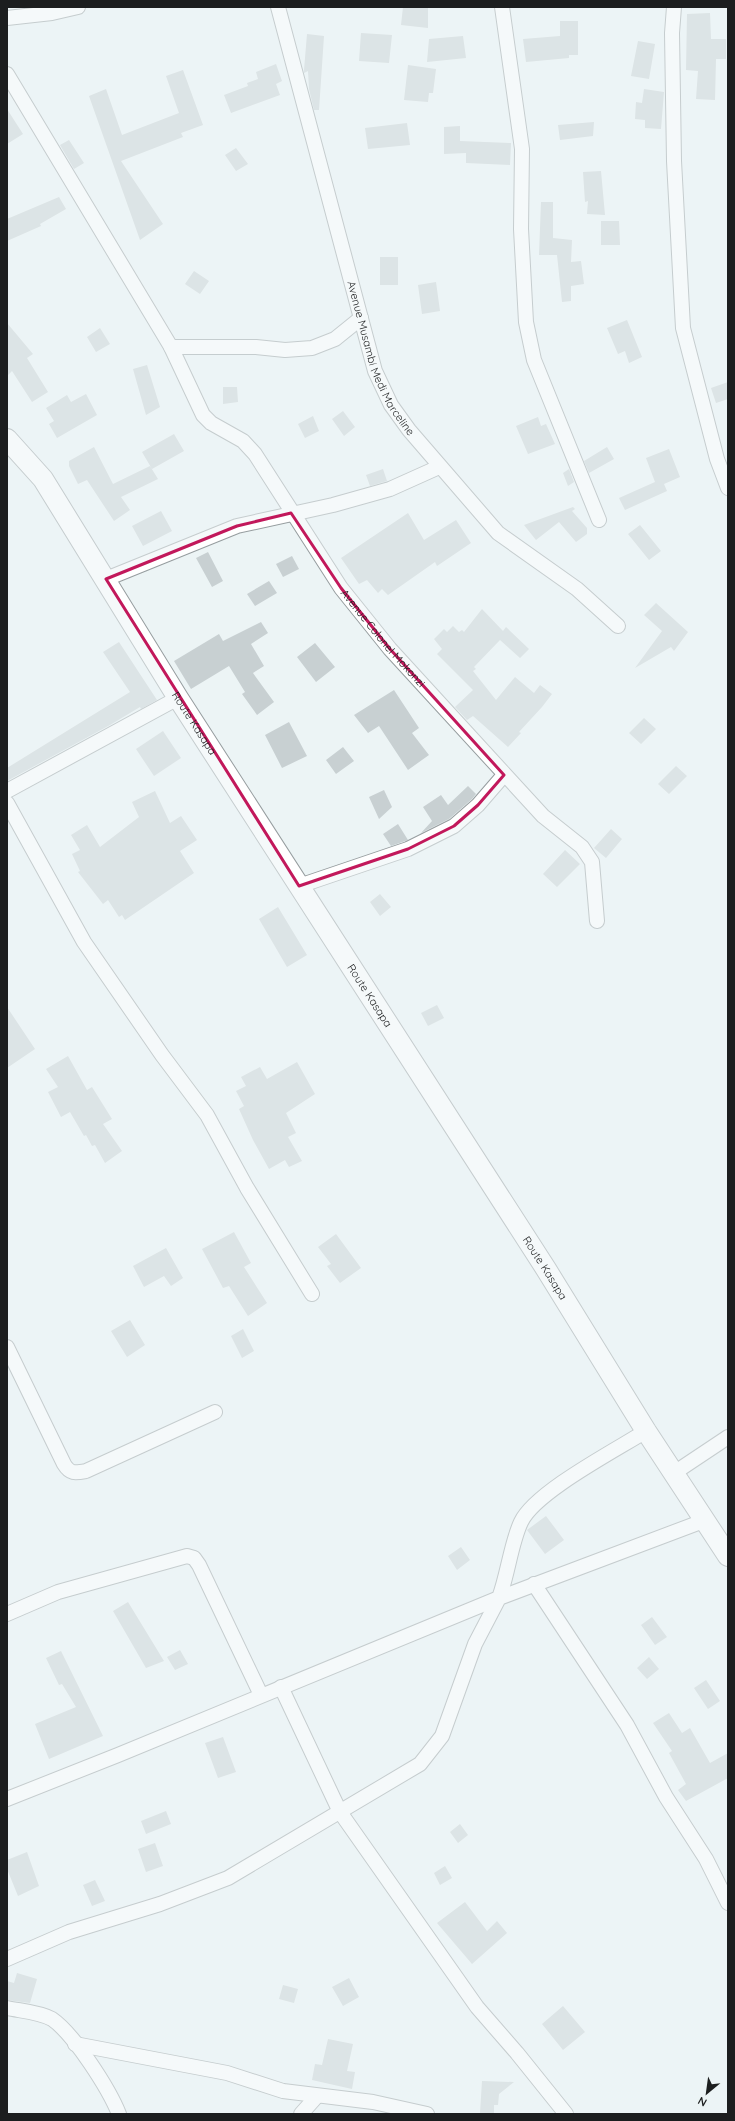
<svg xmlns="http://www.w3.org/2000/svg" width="735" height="2121" font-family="Quicksand,sans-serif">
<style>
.building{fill:#c8d0d2}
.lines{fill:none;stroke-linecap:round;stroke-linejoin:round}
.street-casing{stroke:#969d9f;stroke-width:16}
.secondary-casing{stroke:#969d9f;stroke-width:22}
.street{stroke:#fff;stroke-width:14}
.secondary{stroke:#fff;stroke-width:20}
.marked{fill:none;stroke:#c2185b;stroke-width:3;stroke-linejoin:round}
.labels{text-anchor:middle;stroke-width:4;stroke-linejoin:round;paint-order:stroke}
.street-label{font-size:11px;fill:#1c1e1f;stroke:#ecf4f5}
</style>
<rect width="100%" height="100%" fill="#ecf4f5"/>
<!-- building -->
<path class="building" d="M403,7H428V28L401,25Z
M710,13L711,39H726V59H716L715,100L696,99L698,71L686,70L687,14Z
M560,21H578V55H569V58L526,62L523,39L560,36Z
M361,33L392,35L389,63L359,61Z
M307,34L324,36L319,110H314L309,89L308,71L304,73V70Z
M463,36L466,58L427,62L429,39Z
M638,41L655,44L649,79L631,76Z
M276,64L282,81L276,84L280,95L231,113L224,95L248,86L247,83L258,79L256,72Z
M408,65L436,69L433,93H429L428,102L404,100Z
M183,70L203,125L181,133L183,137L121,161L163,224L140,240L89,96L106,89L122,135L179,113L166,76Z
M644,89L664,92L661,129L645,128V120L635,119L636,102L642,103Z
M7,109L23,134L7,144Z
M594,122L593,136L560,140L558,125Z
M407,123L410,145L368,149L365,128Z
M460,126V141L511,143L510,165L466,163V153L444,154V127Z
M69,140L84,163L74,169L60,145Z
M236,148L248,164L236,171L225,155Z
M601,171L605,215L587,214L588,201L585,202L583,172Z
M59,197L66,209L40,224L41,226L7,241V219Z
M541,202H553V238L572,240L571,262L581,261L584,284L571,286V301L562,302L557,255H539Z
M601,221H619L620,245H601Z
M380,257H398V285H380Z
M194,271L209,281L200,294L185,284Z
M436,282L440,311L422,314L418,285Z
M627,320L642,357L629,363L625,351L618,354L607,328Z
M7,323L33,354L27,358L48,392L32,402L12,371L7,376Z
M100,328L110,344L96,352L87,337Z
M147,365L160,407L146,415L133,369Z
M728,382V399L716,403L711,388Z
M223,387H237L238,402L223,404Z
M86,394L97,415L57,438L49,424L54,421L46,408L67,395L71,402Z
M343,411L355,427L344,436L332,419Z
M313,416L319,431L305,438L298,424Z
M538,417L541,426L546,424L555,444L528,454L516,426Z
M174,434L184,451L152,469L142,452Z
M94,447L113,484L150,466L158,479L121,497L130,510L114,521L87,480L78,484L69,466V461Z
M607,447L614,459L589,473L584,461Z
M669,449L680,477L664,484L667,491L625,510L619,498L655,482L646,458Z
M383,469L387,481L370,486L366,475Z
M569,469L574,482L568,486L563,473Z
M573,507L575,509L572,511L587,528V534L576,542L559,522L536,540L524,525Z
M161,511L172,531L143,546L132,526Z
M408,513L424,540L456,520L471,543L437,566L435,562L388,595L382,589L378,593L367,580L359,584L341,558Z
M640,525L661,551L649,560L628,534Z
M208,552L223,581L212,587L196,558Z
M292,556L299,569L283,577L276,564Z
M269,581L277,593L255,606L247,594Z
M656,603L688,632L674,651L671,647L635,668L662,631L644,615Z
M482,609L503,631L506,627L529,649L520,658L500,640L474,667L476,669L473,671L496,700L515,677L534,693L540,685L552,694L542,707L519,732L521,733L508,747L473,716L467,720L455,707L473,690L437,654L442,649L434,639L444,629L447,632L453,626L459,632L462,630L464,632Z
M261,622L268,633L251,644L264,666L253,673L274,702L257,715L242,694L245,692L229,666L191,689L174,661L219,634L223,641Z
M119,642L157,700L141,709L140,707L110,725L7,781V768L130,692L103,652Z
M315,643L335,667L316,682L297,657Z
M394,690L419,728L412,733L429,755L408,770L379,726L368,733L354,715Z
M644,718L656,729L641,744L629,733Z
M289,722L307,756L282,768L265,735Z
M163,731L181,758L154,776L136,749Z
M343,747L354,761L336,774L326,760Z
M676,766L687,776L669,794L658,784Z
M468,786L476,794L472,799L449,819L421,833L432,821L423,807L441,795L448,805Z
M384,790L392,807L379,819L369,797Z
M155,791L170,823L181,816L197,840L180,851L194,873L125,920L122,915L119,917L108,900L103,904L78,872L80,871L72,854L80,850L71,835L87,825L100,847L139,817L132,802Z
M398,824L408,840L391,846L383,834Z
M611,829L622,839L606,858L594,848Z
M565,850L580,864L557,887L543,874Z
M380,894L391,907L380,916L370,902Z
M278,907L307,955L287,967L259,919Z
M437,1005L444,1018L428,1026L421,1013Z
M7,1007L35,1049L7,1068Z
M68,1056L87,1090L92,1087L112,1119L103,1124L122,1151L105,1163L95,1145L92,1146L86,1135L84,1136L70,1112L61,1117L48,1092L58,1087L46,1069Z
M297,1062L315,1094L286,1113L296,1133L288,1137L302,1161L289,1167L285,1160L269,1169L253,1140L239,1109L244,1106L236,1091L246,1086L241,1077L260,1067L267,1079Z
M234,1232L251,1263L244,1267L267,1303L248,1316L229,1286L223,1288L202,1249Z
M336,1234L361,1268L340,1283L327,1266L331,1264L318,1247Z
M166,1248L183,1278L171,1286L164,1276L144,1287L133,1266Z
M130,1320L145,1345L127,1357L111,1331Z
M243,1329L254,1351L242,1358L231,1336Z
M546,1516L564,1540L545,1554L527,1530Z
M461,1547L470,1560L457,1570L448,1556Z
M128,1602L164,1661L146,1668L113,1611Z
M652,1617L667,1637L655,1645L641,1625Z
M180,1650L188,1664L175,1670L167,1657Z
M61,1651L103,1736L49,1759L35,1724L76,1707L62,1684L59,1685L46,1658Z
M649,1657L659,1669L647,1679L637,1668Z
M706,1680L720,1701L708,1709L694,1688Z
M669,1713L682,1733L690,1728L710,1763L728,1753V1778L686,1801L678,1790L686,1784L669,1753L672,1751L653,1723Z
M223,1737L236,1772L218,1778L205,1743Z
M166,1811L171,1824L146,1834L141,1821Z
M460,1824L468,1835L458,1843L450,1832Z
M155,1843L163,1866L146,1872L138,1849Z
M27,1852L39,1886L18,1896L7,1869V1860Z
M445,1866L452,1878L440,1885L434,1873Z
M95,1880L105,1901L92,1906L83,1885Z
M465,1902L487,1931L497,1921L507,1933L472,1964L437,1923Z
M17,1973L37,1979L30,2003L7,2000V1981L14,1983Z
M349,1978L359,1997L343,2006L332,1987Z
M283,1985L298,1989L294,2003L279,1999Z
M563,2006L585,2032L563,2050L542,2024Z
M328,2039L353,2044L347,2071L355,2072L352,2089L312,2080L315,2064L322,2065Z
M482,2081L514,2082L499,2094L498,2105H494V2114L480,2113Z"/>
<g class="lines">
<defs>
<g id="street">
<path id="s1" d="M278,7L375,371L391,405L409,430L498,533L577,589L618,626"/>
<path d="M502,7L522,149L521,229L526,322L534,360L599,520"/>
<path d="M674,7L672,33L674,161L683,328L717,459L728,488"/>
<path d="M7,18L52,13L78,7"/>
<path id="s2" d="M7,74L171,347L203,415L211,423L243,441L255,454L341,588L390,649L543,816L582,847L592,862L597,921"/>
<path d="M171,347H256L285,350L312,348L335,339L361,318"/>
<path d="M106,579L237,526L333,505L390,489L439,467"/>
<path d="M7,791L178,698"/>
<path d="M7,803L84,942L162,1055L207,1115L247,1188L312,1294"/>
<path d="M299,886L408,849L454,826L478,805L504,775"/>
<path d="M7,1347L64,1464C70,1474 75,1473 86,1471L215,1412"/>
<path d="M674,1473L728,1437"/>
<path d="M534,1584L627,1725L666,1797L706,1859L728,1903"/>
<path d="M7,1614L58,1592L187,1556L194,1558L199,1565L261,1695"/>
<path d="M281,1687L340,1812L477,2007L517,2053L566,2114"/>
<path d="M7,1799L118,1755L499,1598C508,1574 511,1543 521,1522C535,1492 616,1450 646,1431"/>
<path d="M7,1959L69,1932L160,1904L228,1878L420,1764L442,1736L475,1644L499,1598L706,1520"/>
<path d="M7,2008C21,2011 39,2012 52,2019C74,2034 109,2089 119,2114"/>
<path d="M75,2044L227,2073L283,2091L373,2102L427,2114"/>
<path d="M301,2114L317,2096"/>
</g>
<g id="secondary">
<path id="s3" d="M7,439L43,479L178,698L546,1269L646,1431L728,1556"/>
</g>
</defs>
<!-- street casing -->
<use href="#street" class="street-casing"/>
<!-- secondary casing -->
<use href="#secondary" class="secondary-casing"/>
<!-- street -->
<use href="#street" class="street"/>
<!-- secondary -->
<use href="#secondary" class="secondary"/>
</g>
<!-- marked area -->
<path d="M0 0H735V2121H0ZM291,513L341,588L390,649L504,775L478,805L454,826L408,849L299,886L106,579L237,526Z" fill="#ecf4f5" fill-opacity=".55" fill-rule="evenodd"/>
<path class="marked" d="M291,513L341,588L390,649L504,775L478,805L454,826L408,849L299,886L106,579L237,526Z"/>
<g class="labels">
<!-- street labels -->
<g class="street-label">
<text dy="4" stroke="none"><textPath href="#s1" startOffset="367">Avenue Musambi Medi Marceline</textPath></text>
<text dy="4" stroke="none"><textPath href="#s2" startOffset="684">Avenue Colonel Mokonzi</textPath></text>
<text dy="4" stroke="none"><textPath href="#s3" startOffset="341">Route Kasapa</textPath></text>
<text dy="4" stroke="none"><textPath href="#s3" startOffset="665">Route Kasapa</textPath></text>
<text dy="4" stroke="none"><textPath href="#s3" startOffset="989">Route Kasapa</textPath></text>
</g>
</g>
<!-- border -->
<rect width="735" height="2121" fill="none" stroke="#1c1e1f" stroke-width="16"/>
<!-- north arrow -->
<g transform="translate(707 2093) rotate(209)" stroke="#ecf4f5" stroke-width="3" paint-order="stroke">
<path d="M0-3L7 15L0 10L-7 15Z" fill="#1c1e1f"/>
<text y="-6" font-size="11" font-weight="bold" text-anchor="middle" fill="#1c1e1f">N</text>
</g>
</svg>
